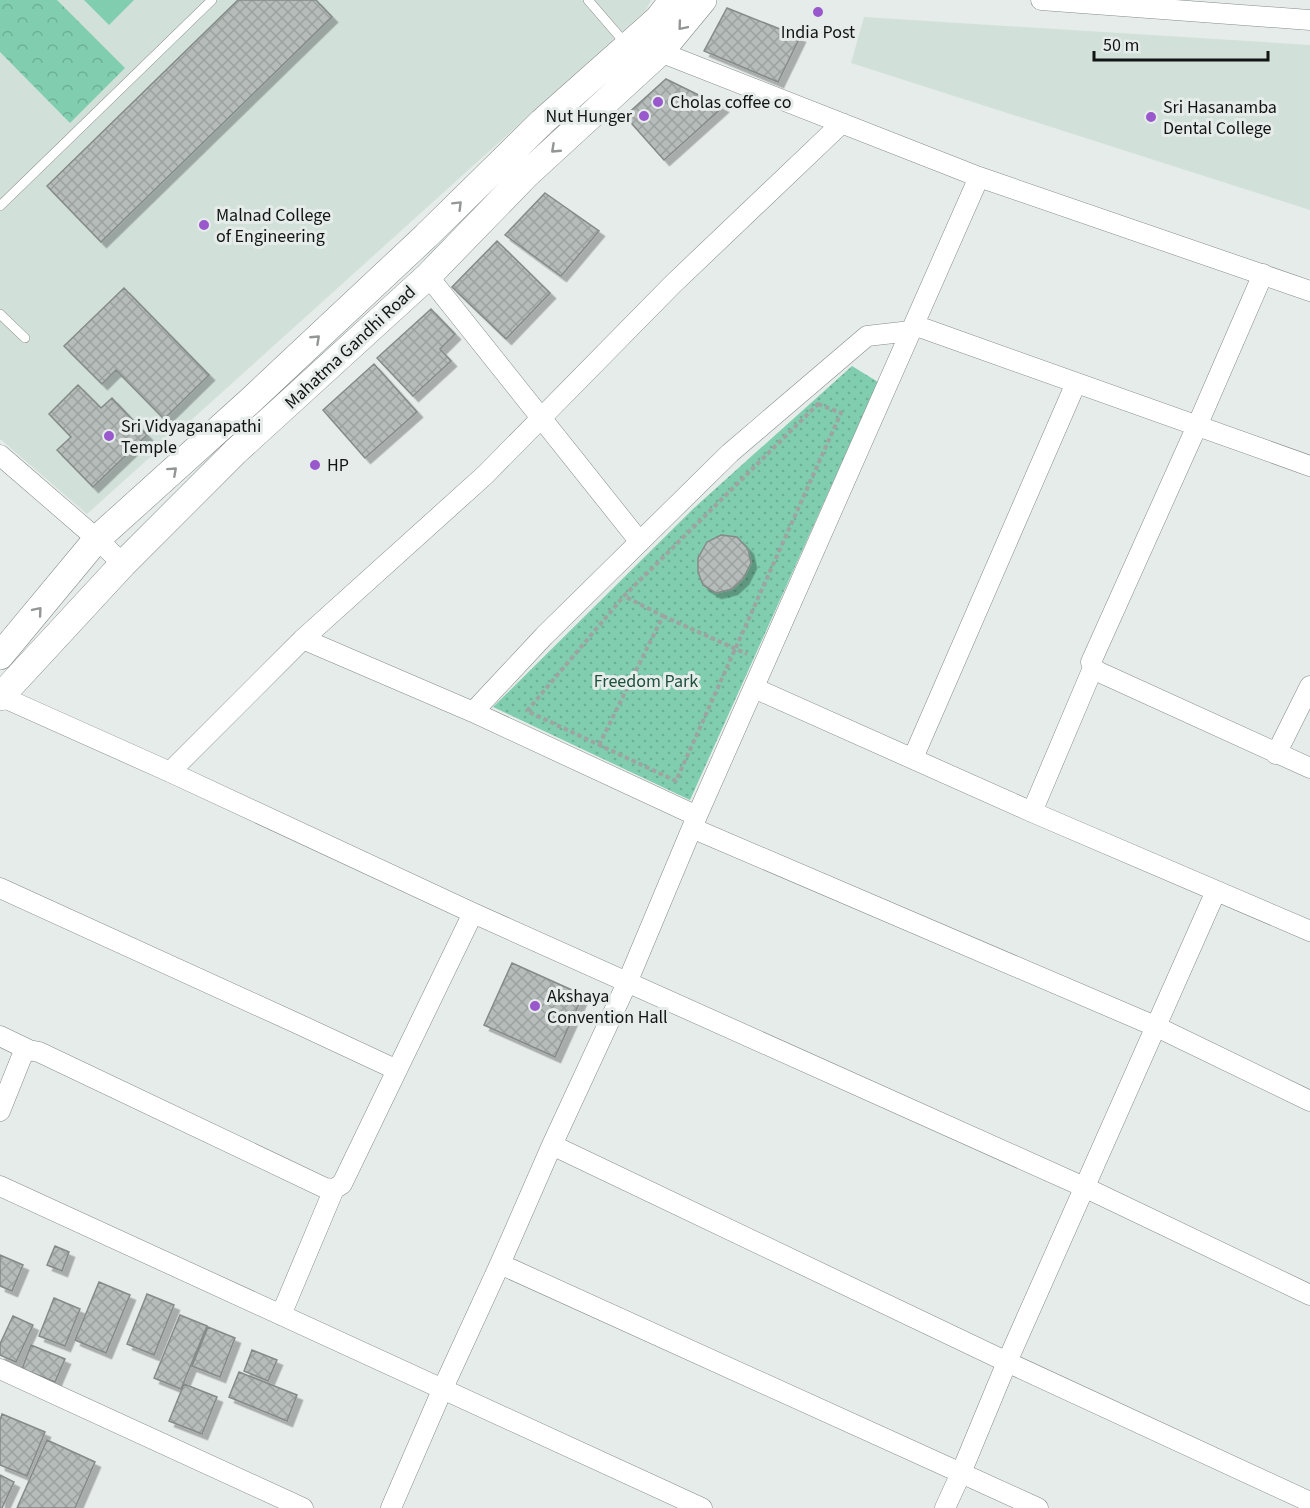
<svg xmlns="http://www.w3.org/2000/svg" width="1310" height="1508" font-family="'Source Sans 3',sans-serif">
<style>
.built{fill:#d2e0da}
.forest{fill:url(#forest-crowns)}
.park{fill:url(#park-dots)}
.pitch{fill:#80ceaf}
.building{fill:url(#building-cross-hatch);stroke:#858b88;stroke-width:1.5;filter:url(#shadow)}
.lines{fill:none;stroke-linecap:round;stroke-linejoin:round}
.lane-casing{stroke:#868c89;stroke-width:10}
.street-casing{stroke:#868c89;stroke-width:21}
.secondary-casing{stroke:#868c89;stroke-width:28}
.path{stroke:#9ea4a1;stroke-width:4;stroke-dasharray:4.5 3;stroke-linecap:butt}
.lane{stroke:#fff;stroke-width:9}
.street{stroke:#fff;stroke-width:20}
.secondary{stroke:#fff;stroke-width:27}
.oneway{stroke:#949695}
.poi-dot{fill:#9a58cd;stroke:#e5ece9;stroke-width:2}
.labels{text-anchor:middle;stroke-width:6;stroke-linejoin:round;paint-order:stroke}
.poi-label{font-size:18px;fill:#121514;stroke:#e5ece9;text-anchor:start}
.street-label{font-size:18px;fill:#121514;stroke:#e5ece9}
.park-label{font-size:18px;fill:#1e503e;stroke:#e5ece9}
</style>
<defs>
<pattern id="forest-crowns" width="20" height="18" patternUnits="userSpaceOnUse" patternTransform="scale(1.5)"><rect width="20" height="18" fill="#80ceaf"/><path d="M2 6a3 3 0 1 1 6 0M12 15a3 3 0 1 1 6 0" fill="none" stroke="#6eb096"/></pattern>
<pattern id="park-dots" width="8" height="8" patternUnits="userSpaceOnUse" patternTransform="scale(1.5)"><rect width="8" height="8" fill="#80ceaf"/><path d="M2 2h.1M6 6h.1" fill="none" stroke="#6eb096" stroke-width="1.8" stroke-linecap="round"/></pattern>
<pattern id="building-cross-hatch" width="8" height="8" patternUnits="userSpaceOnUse" patternTransform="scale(1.5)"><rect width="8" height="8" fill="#b6bcb9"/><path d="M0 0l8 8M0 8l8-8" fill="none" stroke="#9ba19e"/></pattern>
<filter id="shadow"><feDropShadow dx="5.5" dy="5.5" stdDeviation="0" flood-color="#0004"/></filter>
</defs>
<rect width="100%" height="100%" fill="#e5ece9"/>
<!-- built -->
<path class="built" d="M0,0H651L646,10L87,514L0,439Z
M864,17L1310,45V210L851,63Z"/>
<!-- forest -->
<path class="forest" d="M0,0H57L125,68L70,123L0,52Z"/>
<!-- park -->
<path class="park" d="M852,366L878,382L690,800L493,707L694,508Z"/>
<!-- pitch -->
<path class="pitch" d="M84,0H134L109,25Z"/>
<!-- building -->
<path class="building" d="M238,0H316L332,17L101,242L47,186Z
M727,8L800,37L778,82L704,51Z
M666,79L723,107L664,160L625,116Z
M545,193L599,231L561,276L505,235Z
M497,241L550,293L506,339L452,287Z
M124,288L209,375L164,419L116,370L102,384L64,346Z
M431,309L455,334L440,349L451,361L413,396L377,358Z
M374,364L417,412L365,458L323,410Z
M78,385L101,408L112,398L147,435L93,487L57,450L71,437L49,414Z
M721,535L737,537L748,549L751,563L743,579L732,589L716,593L703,585L698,572V558L707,542Z
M512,963L583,995L555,1057L484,1025Z
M55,1246L69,1252L62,1271L47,1265Z
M0,1255L23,1265L12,1291L0,1286Z
M99,1282L130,1295L106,1353L75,1340Z
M147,1294L174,1305L154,1355L127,1344Z
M54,1298L80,1309L65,1346L39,1336Z
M180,1315L207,1326L181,1389L154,1378Z
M13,1316L33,1325L16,1362L0,1355V1344Z
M208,1327L235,1338L220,1377L192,1366Z
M31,1345L65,1359L55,1382L22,1369Z
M252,1350L277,1360L268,1381L244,1371Z
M239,1372L297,1395L287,1421L229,1397Z
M184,1384L217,1397L202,1434L169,1421Z
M2,1414L45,1432L27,1476L0,1465V1420Z
M47,1440L95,1462L75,1508H17Z
M0,1475L14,1482L2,1508H0Z"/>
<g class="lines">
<defs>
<path id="lane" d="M588,0L626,44
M0,206L212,0
M0,314L25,338"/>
<path id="street" d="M1041,0L1310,20
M660,52L979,177L1310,291
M1263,274L1197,426L1091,662L1093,668L1099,672L1310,768
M428,276L640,542
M914,325L1310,466
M0,455L97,539L123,564
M754,688L1032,812L1310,931
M0,696L170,772L473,913L1084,1187L1310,1295
M473,712L303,639L485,475L673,284L842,123
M1276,754L1310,686
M913,758L1076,383
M170,772L303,639
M1032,812L1093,668
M697,816L473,712L544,636L730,453L867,336L911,331
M692,828L1157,1027L1310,1101
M0,888L294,1022L397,1070L342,1184L334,1189L325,1188L39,1052L29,1050L22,1056L0,1111
M0,1036L29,1050
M397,1070L473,913
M552,1145L1007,1362L1310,1502
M0,1186L702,1508
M281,1315L334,1189
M0,1369L303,1508
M391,1508L443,1388L500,1264
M945,1508L961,1473L500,1264L552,1145L627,983L697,816L979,177
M1038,1508L961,1473L1007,1362L1216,891"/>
<path id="secondary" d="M0,656L97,539L249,402L426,236L542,122L658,19L673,0
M0,697L123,564L235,452L428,276L526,175L660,52L703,0"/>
</defs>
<!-- lane casing -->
<use href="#lane" class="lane-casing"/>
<!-- street casing -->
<use href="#street" class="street-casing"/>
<!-- secondary casing -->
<use href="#secondary" class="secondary-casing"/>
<!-- path -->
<path class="path" d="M818,404L841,413L676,781L527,711L624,596Z
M663,616L747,654
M599,745L663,616L624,596"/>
<!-- lane -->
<use href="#lane" class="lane"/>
<!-- street -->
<use href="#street" class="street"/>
<!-- secondary -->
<use href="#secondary" class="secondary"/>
</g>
<!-- one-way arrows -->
<defs><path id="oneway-chevron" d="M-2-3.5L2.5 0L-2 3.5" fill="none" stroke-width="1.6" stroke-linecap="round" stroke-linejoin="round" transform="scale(1.5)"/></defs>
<g class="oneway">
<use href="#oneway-chevron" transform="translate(682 26) rotate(130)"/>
<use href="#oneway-chevron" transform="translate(555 149) rotate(137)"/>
<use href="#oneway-chevron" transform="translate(458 205) rotate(-45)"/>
<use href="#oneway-chevron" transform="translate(316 339) rotate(-43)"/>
<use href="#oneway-chevron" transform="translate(173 471) rotate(-42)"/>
<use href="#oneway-chevron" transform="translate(38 611) rotate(-50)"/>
</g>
<!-- markers -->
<g class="poi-dot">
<circle cx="818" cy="12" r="6"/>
<circle cx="658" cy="102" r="6"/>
<circle cx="644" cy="116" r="6"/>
<circle cx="1151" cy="117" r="6"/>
<circle cx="204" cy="225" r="6"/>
<circle cx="109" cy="436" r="6"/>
<circle cx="315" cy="465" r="6"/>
<circle cx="535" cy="1006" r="6"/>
</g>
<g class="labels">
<!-- poi labels -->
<g class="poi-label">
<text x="818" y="38" text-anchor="middle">India Post</text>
<text x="670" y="108">Cholas coffee co</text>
<text x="1163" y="113">Sri Hasanamba<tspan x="1163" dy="21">Dental College</tspan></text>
<text x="632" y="122" text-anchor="end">Nut Hunger</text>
<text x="216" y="221">Malnad College<tspan x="216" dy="21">of Engineering</tspan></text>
<text x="121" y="432">Sri Vidyaganapathi<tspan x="121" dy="21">Temple</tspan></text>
<text x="327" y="471">HP</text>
<text x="547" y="1002">Akshaya<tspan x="547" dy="21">Convention Hall</tspan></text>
</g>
<!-- street labels -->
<g class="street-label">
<text transform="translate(350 347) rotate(-43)" y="6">Mahatma Gandhi Road</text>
</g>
<!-- park labels -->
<g class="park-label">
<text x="646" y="687">Freedom Park</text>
</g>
</g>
<!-- scale -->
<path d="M1094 51v9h174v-9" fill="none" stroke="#121514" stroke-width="3"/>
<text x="1103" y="51" font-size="18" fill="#121514" stroke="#e5ece9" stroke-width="4.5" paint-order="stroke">50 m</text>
</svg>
